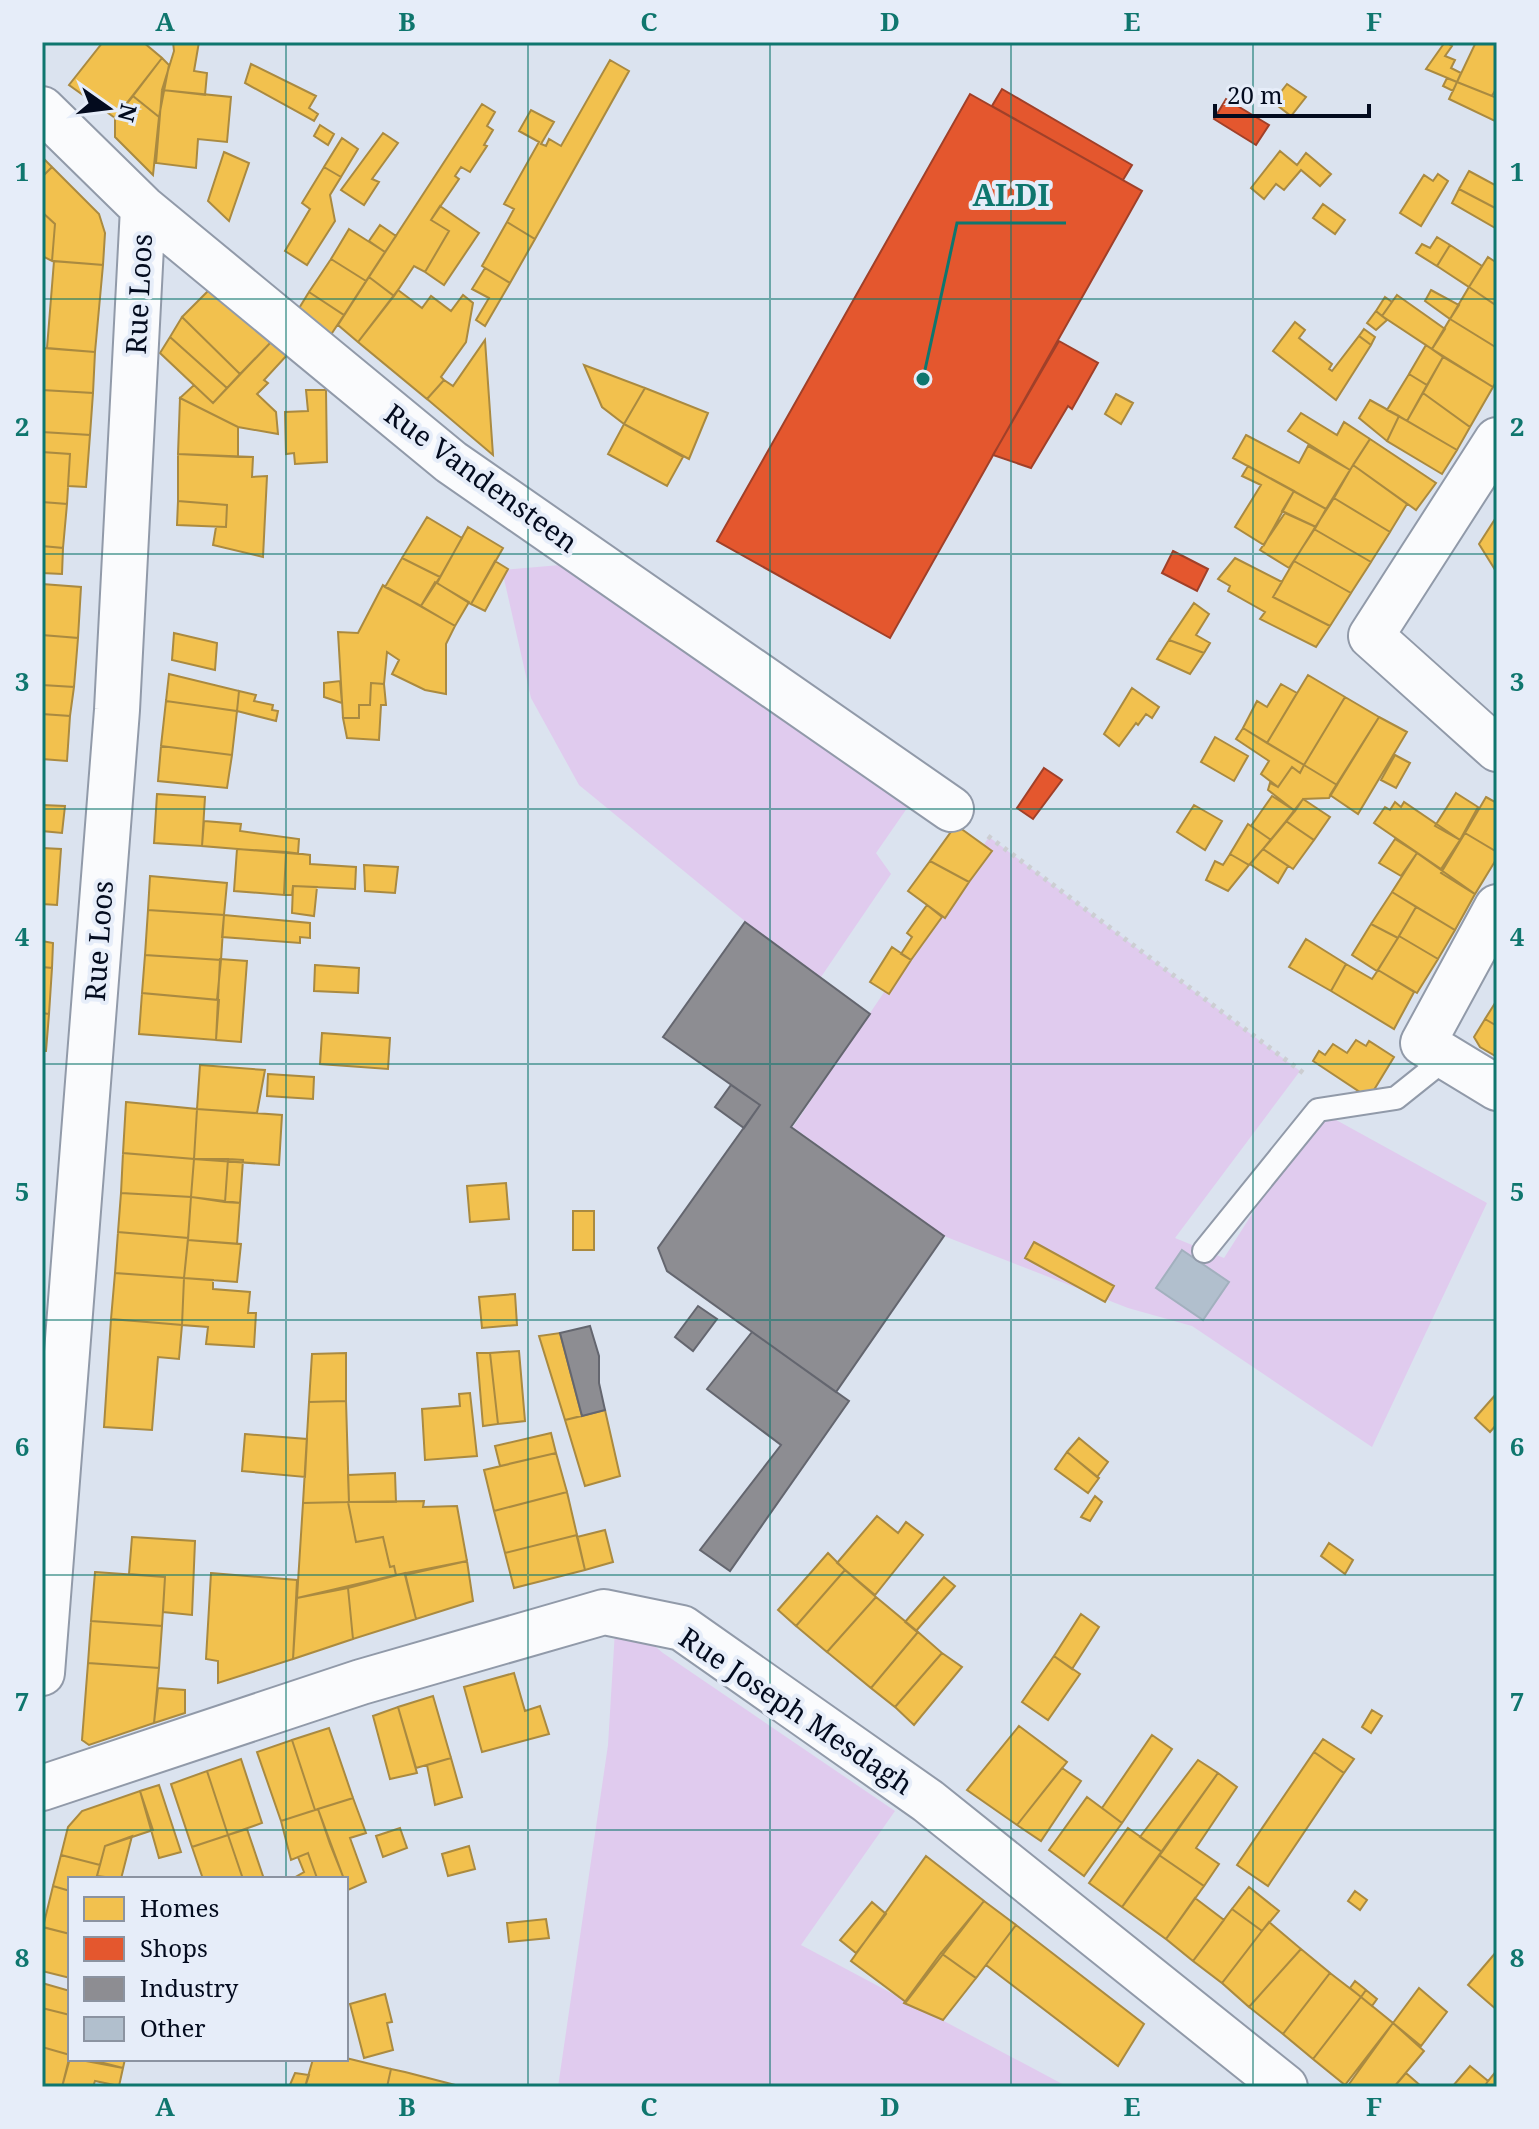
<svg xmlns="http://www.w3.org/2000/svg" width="1539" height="2129" font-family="'Noto Serif',serif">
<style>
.green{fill:#e0cbee}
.homes{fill:#f2c14e;stroke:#aa8a40;stroke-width:2}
.shops{fill:#e4572e;stroke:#a04029;stroke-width:2}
.industry{fill:#8d8d92;stroke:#64666f;stroke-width:2}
.building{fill:#b1bfcd;stroke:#a2b0be;stroke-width:2}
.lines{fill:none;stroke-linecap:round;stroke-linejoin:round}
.lane-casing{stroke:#919aa9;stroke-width:26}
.street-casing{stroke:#919aa9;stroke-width:48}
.path{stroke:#ccced2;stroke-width:5;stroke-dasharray:4 6;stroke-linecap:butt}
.lane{stroke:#fafbfd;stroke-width:22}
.street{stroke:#fafbfd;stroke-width:44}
.grid{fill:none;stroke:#0f766e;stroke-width:2;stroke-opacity:0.55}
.labels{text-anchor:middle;stroke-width:8;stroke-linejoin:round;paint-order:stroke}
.street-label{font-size:28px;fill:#030b1e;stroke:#e6edf9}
.leader{fill:none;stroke:#0f766e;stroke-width:3}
.callout-dot{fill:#0f766e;stroke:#e6edf9;stroke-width:3}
.callout-label{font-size:30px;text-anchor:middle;font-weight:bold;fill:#0f766e;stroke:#e6edf9;stroke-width:8;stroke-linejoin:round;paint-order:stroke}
.neatline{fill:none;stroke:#0f766e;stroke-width:3}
.grid-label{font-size:26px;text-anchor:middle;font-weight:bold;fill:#0f766e}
</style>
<rect width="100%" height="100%" fill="#dbe3ef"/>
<!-- green -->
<path class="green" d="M595,562L921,788L876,853L891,874L821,977L746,922L579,785L531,698L502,570Z
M989,837L1300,1071L1175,1238L1224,1258L1318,1110L1487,1203L1372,1447L1192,1326L1128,1308L944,1236L793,1127Z
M616,1614L663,1653L895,1811L801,1945L1068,2087H558L608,1745Z"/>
<!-- homes -->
<path class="homes" d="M103,42H143L162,58L115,118L69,85Z
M173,42H199L194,71L207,73L205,95L162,90L174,51Z
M1445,42L1452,46L1445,56L1455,60L1451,68L1461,73L1457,82L1426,69Z
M1476,42H1497V87L1492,96L1457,82Z
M162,58L169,65L159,117L133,96Z
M610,60L629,71L535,239L507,222L514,209L504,204L539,142L519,131L531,110L554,122L541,144L546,146L549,139L561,146Z
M251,64L316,96L309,108L318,114L314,121L245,83Z
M1447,78L1457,82L1453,91L1443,86Z
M1457,82L1497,98V122L1449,99Z
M1287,84L1306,97L1291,116L1273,102Z
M162,90L231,97L227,142L198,139L196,168L156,163Z
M133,96L159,117L153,175L115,137V118Z
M482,104L495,112L487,126L493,130L484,145L487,146L470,172L461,167L455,176L459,179L431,220L449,231L425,272L414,266L394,296L369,277Z
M320,125L334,134L328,145L314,136Z
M383,133L398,143L372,179L379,182L364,205L341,190Z
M342,138L358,149L341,177L324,167Z
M1280,151L1297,165L1306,153L1331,174L1320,186L1301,170L1284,190L1276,184L1264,199L1251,188Z
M224,152L249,163L229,221L208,201Z
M42,157L52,167L42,177Z
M52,167L99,214L105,233L103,265L52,261L55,224L42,212V177Z
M324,167L341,177L330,195L335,221L307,265L285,251L310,209L302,203Z
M1469,171L1497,186V209L1459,189Z
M1438,174L1448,181L1421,226L1400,213L1424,175L1433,181Z
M1459,189L1497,209V229L1452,203Z
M1323,204L1345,220L1335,234L1313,218Z
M440,206L479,233L444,285L425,272L449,231L431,220Z
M42,212L55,224L52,261L42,256Z
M507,222L535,239L510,283L482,266Z
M380,225L396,236L385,252L369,241Z
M349,229L385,252L366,281L331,259Z
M1437,237L1450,245L1437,266L1416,253L1422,244L1430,248Z
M1450,245L1482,266L1469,287L1437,266Z
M1488,257L1497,263V306L1469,287Z
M331,259L366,281L344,315L309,292Z
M54,261L103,265L95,352L47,348Z
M485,268L510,283L485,326L476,320L489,298L472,289Z
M369,277L394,296L358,342L338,325Z
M215,284L273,340L240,374L182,317Z
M1469,287L1497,306V348L1450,319Z
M398,290L422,308L431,296L451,311L463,295L473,303L466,342L441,377L444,380L427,399L358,342Z
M1431,290L1459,305L1450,319L1425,301Z
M309,292L344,315L324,345L290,323Z
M1397,295L1445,329L1432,349L1382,316Z
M1385,297L1392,302L1382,316L1376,311Z
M1376,311L1387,320L1376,330L1367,323Z
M182,317L240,374L227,388L170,337Z
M1450,319L1497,348V380L1493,387L1432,349Z
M1295,322L1305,330L1299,338L1332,364L1329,369L1332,371L1359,336L1371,345L1336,400L1273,351Z
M1364,329L1375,337L1371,345L1359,336Z
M170,337L227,388L213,403L160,353Z
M273,340L288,354L264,380L268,383L257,394L276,412L278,434L238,427L180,398L194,385L213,403Z
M485,340L493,455L427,399L444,380L453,386Z
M1426,345L1443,357L1427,385L1409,374Z
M42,348L95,352L93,393L42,390Z
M1443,357L1493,387L1470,427L1423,393Z
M584,365L645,388L624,424L602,407Z
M1409,374L1427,385L1407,421L1387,410Z
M645,388L708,413L689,459L624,424Z
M42,390L93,393L90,435L42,432Z
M306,390H326L327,462L295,464L294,453L286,454L285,412L308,411Z
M1423,393L1470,427L1457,450L1407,421Z
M1116,394L1133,403L1121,424L1105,414Z
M180,398L238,427V457L178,454Z
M1370,400L1399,416L1387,441L1359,418Z
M1301,413L1337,435L1344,422L1370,439L1350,470L1288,431Z
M1399,416L1457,450L1442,474L1387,441Z
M624,424L683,457L667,486L608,454Z
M42,432L90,435L86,487L68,486L70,454L42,452Z
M1246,435L1299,463L1308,446L1350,470L1326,509L1233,458Z
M1370,439L1436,483L1416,510L1353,465Z
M42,452L70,454L67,504L42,502Z
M178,454L253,457L252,477L267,476L263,557L213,545L216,527H226L227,505L178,501Z
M1353,465L1407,504L1390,532L1334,498Z
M1248,466L1294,491L1264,545L1235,527L1261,485L1242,476Z
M1294,491L1326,509L1316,527L1282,511Z
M1334,498L1390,532L1371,562L1314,529Z
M178,501L227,505L226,527L177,525Z
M42,502L67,504L63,548L42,546Z
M1285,513L1316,527L1289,568L1260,550Z
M1497,516V573L1479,544Z
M427,517L462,538L440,577L402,558Z
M468,527L503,548L471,604L437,583Z
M1314,529L1371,562L1351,593L1294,561Z
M42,546L63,548L62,574L42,573Z
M402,558L440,577L421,606L385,587Z
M1235,558L1282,582L1273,597L1330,626L1316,647L1260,619L1265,612L1228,591L1230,586L1218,579Z
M495,561L508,569L485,611L471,604Z
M1294,561L1351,593L1330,626L1273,597Z
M435,582L469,602L455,626L421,606Z
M42,584L81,587L78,638L42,635Z
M383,585L455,626L446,644V694L425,690L392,674L399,660L387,652L384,684L371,683L370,705H359V718H343L338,632L358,633Z
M1194,603L1209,614L1196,635L1210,643L1204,653L1169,640Z
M174,633L217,643L215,670L172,660Z
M42,635L78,638L74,687L42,685Z
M1169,640L1204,653L1190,674L1157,659Z
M169,674L239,691L237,711L166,701Z
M1308,675L1345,697L1304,765L1267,743Z
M340,681L342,703L324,697V683Z
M371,683L384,684L386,705H381L379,740L347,738L343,718H359V705H370Z
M1281,684L1297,693L1267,743L1243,728L1257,701L1267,707Z
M42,685L74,687L70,716L42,714Z
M1132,688L1159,707L1152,718L1146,714L1138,725L1136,723L1119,746L1104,734Z
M239,691L256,695L254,701L273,705L272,710L278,711L276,721L237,711Z
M1345,697L1379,717L1337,785L1304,765Z
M166,701L237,711L232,755L161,746Z
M42,714L70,716L67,761L42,759Z
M1379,717L1407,732L1358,814L1330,795Z
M1243,728L1304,765L1300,773L1292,767L1278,787L1261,774L1269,761L1236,739Z
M1215,737L1248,756L1234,781L1201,762Z
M161,746L232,755L227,788L158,781Z
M1395,755L1410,763L1396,788L1381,780Z
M1304,765L1337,785L1329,798L1303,799L1295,811L1268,790L1270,783L1278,787L1292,767L1300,773Z
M1456,793L1478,807L1460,840L1435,826Z
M157,794L205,797L202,846L154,843Z
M1272,796L1295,811L1271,840L1251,826Z
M1486,797L1497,803V852L1465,833Z
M1303,799L1330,817L1314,840L1286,821Z
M1395,802L1401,807L1404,802L1460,840L1441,869L1374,823L1385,807L1390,810Z
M42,805L65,806L62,833L42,831Z
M1194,805L1222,821L1205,850L1177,832Z
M204,821L241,824L240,831L299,839L298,854L202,846Z
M1286,821L1314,840L1293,869L1263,849Z
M1248,824L1271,840L1249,865L1230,854Z
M956,825L992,851L969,882L930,861Z
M1465,833L1497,852V858L1475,894L1441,873Z
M1395,839L1417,853L1401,876L1379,863Z
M42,848L61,849L57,905L42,904Z
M237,849L286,852L284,895L234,891Z
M1263,849L1288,866L1278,883L1250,864Z
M286,852L310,855V864L356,867L355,889L293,886L292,895H284Z
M1417,853L1475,894L1455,930L1392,892Z
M1230,854L1249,865L1228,891L1206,880L1215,861L1223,865Z
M930,861L969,882L945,918L908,891Z
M364,865L398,867L395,893L365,891Z
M150,876L227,883L224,915L148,910Z
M293,886L317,887L314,916L292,913Z
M1392,892L1416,907L1398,938L1371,924Z
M927,905L942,917L911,960L901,954L912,937L907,933Z
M1416,907L1455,930L1438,959L1399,936Z
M148,910L224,915L221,960L145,955Z
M224,915L310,923V938L300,937V943L222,937Z
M1371,924L1398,938L1377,971L1352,955Z
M1399,936L1438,959L1417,993L1378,970Z
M1306,939L1346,964L1331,991L1289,967Z
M42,941L53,943L52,968L42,967Z
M892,947L911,960L889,994L870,982Z
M145,955L221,960L217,1000L142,993Z
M220,959L247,961L241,1042L216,1040Z
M1346,964L1372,979L1378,970L1414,992L1394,1029L1331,991Z
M315,965L359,968L358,993L314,991Z
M42,967L52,968L49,1014L42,1013Z
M142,993L219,1000L216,1040L139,1034Z
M1497,1000V1026L1485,1019Z
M42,1013L49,1014L46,1051H42Z
M1485,1019L1497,1026V1057L1480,1047L1474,1037Z
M322,1033L390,1038L388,1069L320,1064Z
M1356,1040L1366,1046L1369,1041L1394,1057L1369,1098L1313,1061L1319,1051L1325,1055L1333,1044L1347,1053Z
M200,1065L265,1070L257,1113L197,1109Z
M268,1074L314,1077L313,1099L267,1096Z
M126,1102L197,1109L194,1159L123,1153Z
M197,1109L282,1115L279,1165L194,1159Z
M123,1153L194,1159L191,1197L121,1193Z
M194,1159H228L225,1202L191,1197Z
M228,1159L243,1160L240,1203L225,1202Z
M506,1183L509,1219L470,1222L467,1186Z
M121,1193L191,1197L188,1238L118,1232Z
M191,1197L240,1203L237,1244L188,1240Z
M573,1211H594V1250H573Z
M118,1232L188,1238L184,1278L115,1273Z
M188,1240L241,1244L237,1282L184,1278Z
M1034,1242L1114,1286L1105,1302L1025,1258Z
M115,1273L184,1278L182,1325L111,1319Z
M184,1278L213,1280V1289L250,1292L248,1313H256L254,1347L206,1344L208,1327L182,1325Z
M515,1294L517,1325L482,1328L479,1297Z
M111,1319L182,1325L179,1359L158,1357L152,1430L104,1427Z
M560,1333L582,1416L565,1420L539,1336Z
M519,1351L525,1421L498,1424L490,1353Z
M346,1353V1401L309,1402L312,1354Z
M477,1353H490L498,1424L483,1426Z
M470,1393L477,1456L425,1460L422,1409L460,1406L459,1394Z
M1497,1393V1424L1490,1432L1475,1418Z
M346,1401L349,1502L303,1503L309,1402Z
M605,1410L620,1476L585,1486L565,1420Z
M551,1433L556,1453L500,1466L495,1446Z
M245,1434L307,1439L305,1477L242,1471Z
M1079,1438L1108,1462L1097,1477L1067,1452Z
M1067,1452L1099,1478L1088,1493L1055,1469Z
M556,1453L567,1492L494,1511L484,1470Z
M395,1473L396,1502H349L348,1475Z
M567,1492L577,1535L505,1553L494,1511Z
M1095,1496L1102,1502L1090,1521L1081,1517Z
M424,1501L423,1507L457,1506L467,1561L396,1575L394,1566L390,1567L383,1537L356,1542L348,1502Z
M348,1502L356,1542L383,1537L390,1567L394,1566L396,1575L297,1598L303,1503Z
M877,1516L898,1533L906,1522L923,1535L875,1595L837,1563Z
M605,1530L613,1562L585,1570L577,1537Z
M577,1535L585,1570L514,1588L505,1553Z
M132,1537L195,1541L192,1615L163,1612L165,1577L129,1574Z
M1329,1543L1353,1560L1345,1574L1321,1556Z
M828,1553L845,1570L796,1626L778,1610Z
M467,1561L473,1601L416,1619L405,1575Z
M845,1570L876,1597L827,1652L796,1626Z
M95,1572L165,1577L162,1626L91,1621Z
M211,1573L297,1580L293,1659L218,1683V1661L206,1659Z
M405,1573L416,1619L353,1639L348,1588Z
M944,1577L955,1586L916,1631L905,1622Z
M348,1588L353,1639L293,1659L297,1598Z
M876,1597L918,1632L871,1688L827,1652Z
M1081,1614L1099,1627L1072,1669L1054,1656Z
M91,1621L162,1626L159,1668L88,1663Z
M918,1632L942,1653L895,1707L871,1688Z
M942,1653L962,1667L914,1725L895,1707Z
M1054,1656L1080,1674L1048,1720L1022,1702Z
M88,1663L159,1668L154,1723L89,1745L82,1740Z
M514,1673L525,1711L540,1706L549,1734L482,1752L464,1687Z
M158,1688L185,1690V1713L154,1723Z
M433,1696L451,1758L416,1768L398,1707Z
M398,1707L417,1773L390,1779L373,1716Z
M1372,1710L1382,1716L1371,1733L1362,1727Z
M1019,1726L1067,1762L1017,1825L967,1790Z
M329,1728L353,1798L315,1810L292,1740Z
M1152,1735L1172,1749L1122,1823L1102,1808Z
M1323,1739L1354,1759L1344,1773L1314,1752Z
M292,1740L315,1810L281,1821L257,1752Z
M1314,1752L1344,1773L1268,1886L1237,1865Z
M451,1758L462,1797L435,1805L427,1765Z
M241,1759L262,1823L228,1835L207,1771Z
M1198,1760L1218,1773L1162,1852L1140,1837Z
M1062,1768L1081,1781L1041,1841L1017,1825Z
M207,1771L228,1835L192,1847L171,1784Z
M1218,1773L1237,1787L1196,1848L1219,1864L1204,1886L1159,1855Z
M159,1785L181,1852L159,1858L140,1791Z
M140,1791L153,1830L105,1846L100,1865L61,1855L68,1827L82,1811Z
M1087,1797L1122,1823L1084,1876L1049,1850Z
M353,1798L366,1833L350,1838L366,1882L348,1890L318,1809Z
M318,1809L330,1844L344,1879L317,1878L308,1853L291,1860L281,1821Z
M400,1828L407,1848L383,1857L376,1836Z
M1128,1828L1162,1852L1122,1907L1089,1883Z
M247,1829L264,1879H243L228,1835Z
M228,1835L243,1879H203L192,1847Z
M132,1836L121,1879L97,1876L105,1846Z
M469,1846L475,1869L448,1876L442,1854Z
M308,1853L317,1878L322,1879H292L304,1872L298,1857Z
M61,1855L100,1865L96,1879H70V1891L53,1886Z
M1159,1855L1204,1886L1166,1939L1122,1907Z
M926,1856L984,1901L906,2002L851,1961Z
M53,1886L70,1891V1934L43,1927Z
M1249,1887L1279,1911L1262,1931L1232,1909Z
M1355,1891L1367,1900L1360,1910L1348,1901Z
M1195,1898L1224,1920L1193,1961L1166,1939Z
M984,1901L1016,1925L976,1978L941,1953Z
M872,1902L886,1914L856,1953L840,1940Z
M1232,1909L1262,1931L1222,1983L1193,1961Z
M546,1919L549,1938L509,1942L507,1923Z
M1269,1922L1301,1949L1249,2007L1222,1983Z
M1016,1925L1144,2024L1118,2066L986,1965Z
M42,1927L70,1934V1978L42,1971Z
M1301,1949L1330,1973L1283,2034L1249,2007Z
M1497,1951V2010L1468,1985Z
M941,1953L976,1978L943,2020L904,2003Z
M1330,1973L1361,1997L1313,2059L1283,2034Z
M1355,1981L1366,1990L1361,1997L1350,1988Z
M42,1983L70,1991V2015L42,2008Z
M1419,1988L1447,2012L1421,2046L1393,2023Z
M1366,1990L1377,1999L1372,2006L1361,1997Z
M385,1994L392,2022L387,2023L393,2050L364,2058L350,2004Z
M1361,1997L1393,2023L1345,2085L1313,2059Z
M42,2008L70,2015V2055L42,2047Z
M1393,2023L1424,2051L1394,2087H1347Z
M42,2047L70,2055L62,2087H42Z
M70,2058L123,2068L119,2086L95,2081L93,2087H62Z
M346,2058L391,2069L387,2087H305L313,2059Z
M88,2059H125L123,2068Z
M1470,2066L1488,2081L1484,2087H1452Z
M391,2069L405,2072L463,2087H387Z
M1497,2070V2087H1484L1488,2081Z
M295,2073L309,2075L305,2087H289Z
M1406,2073L1422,2087H1394Z"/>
<!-- shops -->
<path class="shops" d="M1002,89L1132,165L1123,180L992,106Z
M970,94L1142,191L890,638L717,541Z
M1226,99L1269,125L1256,145L1214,119Z
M1059,341L1098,363L1072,409L1068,406L1031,468L993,455Z
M1173,551L1208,569L1197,591L1162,573Z
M1044,768L1062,780L1033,819L1017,808Z"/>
<!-- industry -->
<path class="industry" d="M745,922L870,1014L791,1127L944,1236L836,1392L667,1271L658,1248L760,1105L663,1037Z
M731,1085L760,1105L744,1128L715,1107Z
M698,1306L717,1319L693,1351L675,1337Z
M590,1326L599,1356V1383L605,1410L582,1416L560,1333Z
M752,1332L849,1401L730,1571L700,1550L781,1445L707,1389Z"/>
<!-- building -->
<path class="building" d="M1182,1250L1229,1282L1203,1320L1156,1288Z"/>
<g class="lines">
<defs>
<path id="lane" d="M1204,1251L1318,1110L1396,1098L1446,1058"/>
<path id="street" d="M42,109L143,208L451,462L951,809
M1497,440L1371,636L1497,749
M1497,907L1423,1043L1497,1088
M42,1673L117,710L143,208
M42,1788L361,1682L604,1612L682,1628L928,1801L1285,2087"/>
</defs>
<!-- lane casing -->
<use href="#lane" class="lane-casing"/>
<!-- street casing -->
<use href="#street" class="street-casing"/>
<!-- path -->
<path class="path" d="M988,836L1306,1075"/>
<!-- lane -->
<use href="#lane" class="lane"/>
<!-- street -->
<use href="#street" class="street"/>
</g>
<!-- grid -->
<path class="grid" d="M286,42V1879M528,42V2087M770,42V2087M1011,42V2087M1253,42V2087M42,299H1497M42,554H1497M42,809H1497M42,1064H1497M42,1320H1497M42,1575H1497M42,1830H1497M286,2059V2087"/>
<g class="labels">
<!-- street labels -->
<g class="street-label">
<text transform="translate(139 294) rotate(-87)" y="10">Rue Loos</text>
<text transform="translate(481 478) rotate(36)" y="10">Rue Vandensteen</text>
<text transform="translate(99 941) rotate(-86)" y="10">Rue Loos</text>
<text transform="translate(796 1711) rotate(34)" y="10">Rue Joseph Mesdagh</text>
</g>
</g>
<!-- callouts -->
<path class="leader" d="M923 379L957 223H1066"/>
<circle class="callout-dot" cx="923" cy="379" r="8"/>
<g class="callout-label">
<text x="1011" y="206">ALDI</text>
</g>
<!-- border -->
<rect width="1539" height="2129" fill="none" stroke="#e6edf9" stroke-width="88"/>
<!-- legend -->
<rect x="68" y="1877" width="280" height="184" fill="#e6edf9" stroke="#8b93a1" stroke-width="2"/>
<rect x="84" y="1897" width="40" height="24" fill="#f2c14e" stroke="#8b93a1" stroke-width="2"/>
<text x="140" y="1917" font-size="24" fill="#030b1e">Homes</text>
<rect x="84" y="1937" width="40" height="24" fill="#e4572e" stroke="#8b93a1" stroke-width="2"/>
<text x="140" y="1957" font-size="24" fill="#030b1e">Shops</text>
<rect x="84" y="1977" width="40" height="24" fill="#8d8d92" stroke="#8b93a1" stroke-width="2"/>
<text x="140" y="1997" font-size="24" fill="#030b1e">Industry</text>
<rect x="84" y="2017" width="40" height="24" fill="#b1bfcd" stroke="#8b93a1" stroke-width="2"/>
<text x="140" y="2037" font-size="24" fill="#030b1e">Other</text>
<!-- north arrow -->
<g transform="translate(108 108) rotate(104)" stroke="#e6edf9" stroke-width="6" paint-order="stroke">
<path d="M0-6L14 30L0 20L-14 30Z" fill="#030b1e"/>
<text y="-12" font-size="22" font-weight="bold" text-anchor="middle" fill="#030b1e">N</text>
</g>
<!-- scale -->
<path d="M1215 104v12h154v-12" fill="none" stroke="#030b1e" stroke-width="4"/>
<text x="1227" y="104" font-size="24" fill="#030b1e" stroke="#e6edf9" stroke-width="6" paint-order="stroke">20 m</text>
<rect x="44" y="44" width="1451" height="2041" class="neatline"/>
<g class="grid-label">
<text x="165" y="31">A</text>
<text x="407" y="31">B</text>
<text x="649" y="31">C</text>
<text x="890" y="31">D</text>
<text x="1132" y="31">E</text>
<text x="1374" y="31">F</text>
<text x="22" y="181">1</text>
<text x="1517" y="181">1</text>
<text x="22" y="436">2</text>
<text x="1517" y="436">2</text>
<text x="22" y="691">3</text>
<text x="1517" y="691">3</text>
<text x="22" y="946">4</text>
<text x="1517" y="946">4</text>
<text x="22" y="1201">5</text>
<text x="1517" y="1201">5</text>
<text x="22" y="1456">6</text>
<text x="1517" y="1456">6</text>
<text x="22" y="1711">7</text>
<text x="1517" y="1711">7</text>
<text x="22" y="1967">8</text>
<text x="1517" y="1967">8</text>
<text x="165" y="2116">A</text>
<text x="407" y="2116">B</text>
<text x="649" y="2116">C</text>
<text x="890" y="2116">D</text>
<text x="1132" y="2116">E</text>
<text x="1374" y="2116">F</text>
</g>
</svg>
